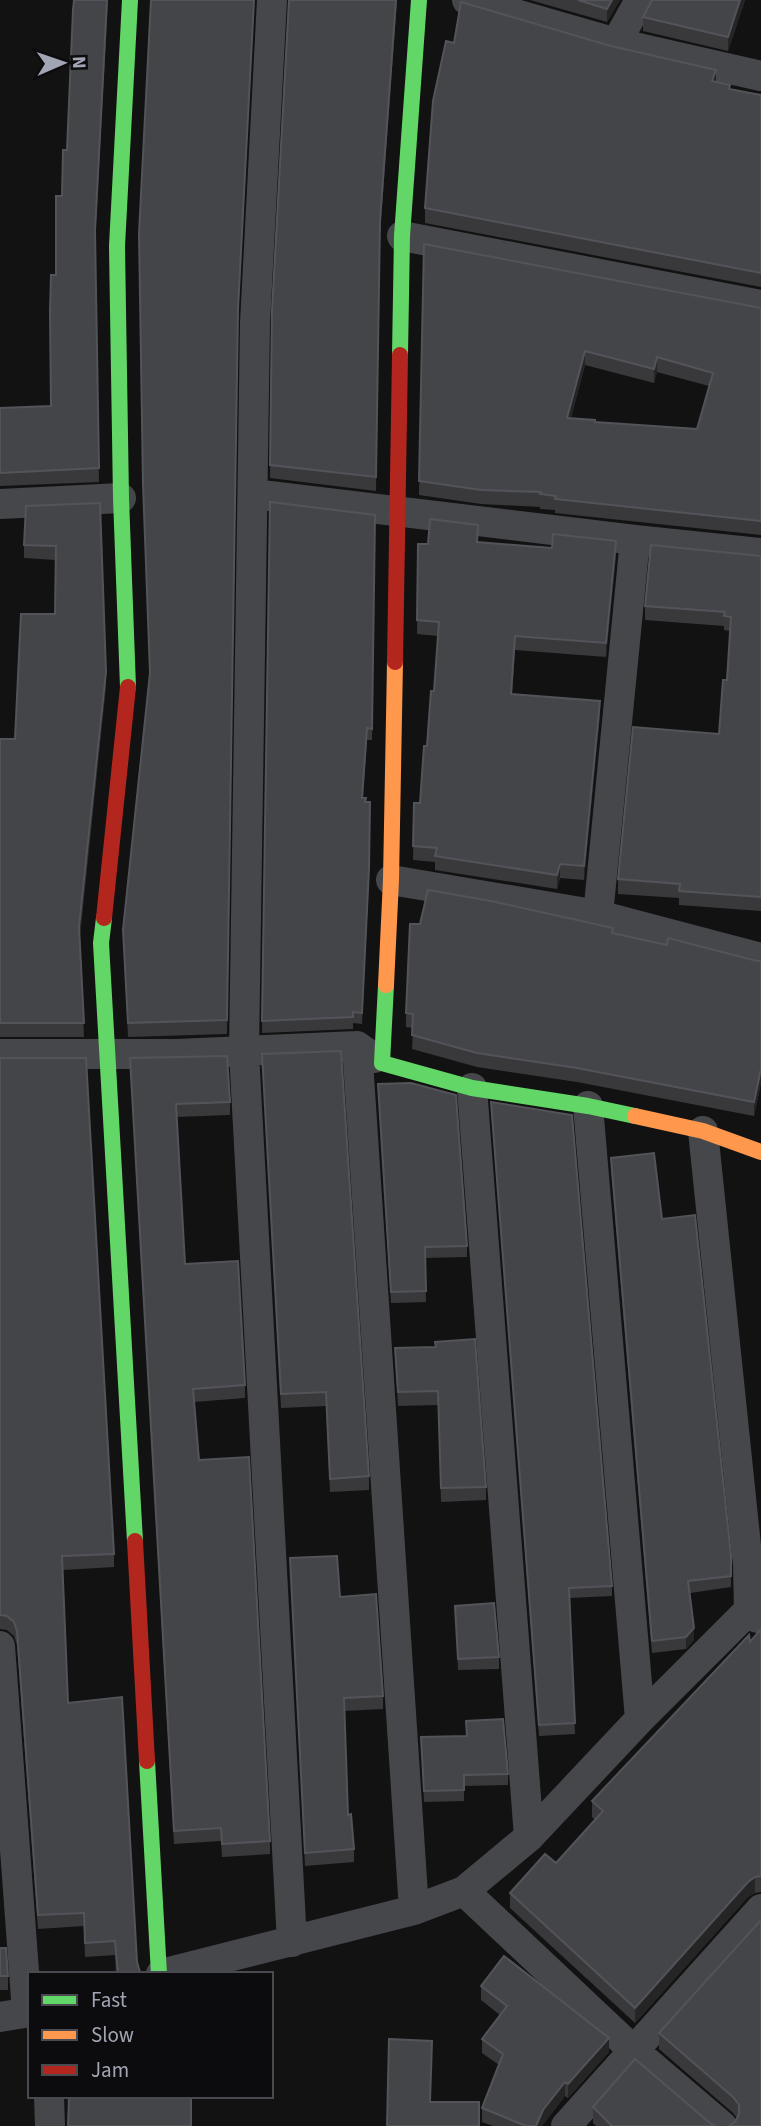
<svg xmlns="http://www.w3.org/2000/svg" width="761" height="2126" font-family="'Source Sans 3',sans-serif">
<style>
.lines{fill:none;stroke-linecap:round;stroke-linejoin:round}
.street{stroke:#46474b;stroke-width:30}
.fast{stroke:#63d668;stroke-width:16}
.slow{stroke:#ff974d;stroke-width:16}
.jam{stroke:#b3261e;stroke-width:16}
.wall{fill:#39393c;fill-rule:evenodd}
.shaded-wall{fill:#252526}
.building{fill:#444549;stroke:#53545a;stroke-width:2;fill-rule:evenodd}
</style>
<rect width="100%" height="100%" fill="#121212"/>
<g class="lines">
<!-- street -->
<path class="street" d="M272,0L255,323L244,1052L292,1942
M467,0L616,43L761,76
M616,43L640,0
M402,236L761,305
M253,494L635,540L761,553
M0,504L121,498
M391,880L598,915L761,958
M598,915L635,540
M357,1046L414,1910
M0,1054H177L357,1046L374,1058
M472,1088L529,1837
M588,1106L640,1719
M703,1131L748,1565L749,1612L757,1618
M0,1646L27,2012
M464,1891L634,2051L722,2126
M161,1974L414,1910L464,1891L529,1837L640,1719L761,1598
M0,2017L30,2012
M49,2096L50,2126
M566,2126L761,1909"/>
<!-- fast -->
<path class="fast" d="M400,355L402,236L419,0
M128,687L121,498L117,246L130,0
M104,918L101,943L135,1541
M386,985L382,1063L472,1088L588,1106L635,1116
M147,1761L159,1974"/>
<!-- slow -->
<path class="slow" d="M386,985L391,880L395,662
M635,1116L703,1131L761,1152"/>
<!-- jam -->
<path class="jam" d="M395,662L400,355
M104,918L128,687
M135,1541L147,1761"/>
</g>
<!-- wall -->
<path class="wall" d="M74,0H108L95,242L99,482L0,486V408L51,406L56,275L67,150Z
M289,0H397L380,234L376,491L270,478L272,310Z
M530,0H620L607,22Z
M745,0L728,51L643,31V17Z
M454,43L716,82L730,89L761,95V287L425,223V208Z
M424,244L761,308V535L555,513V510L540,509V507L481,504L419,495ZM585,365L654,383L657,372L709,386L697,429L595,422L571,418Z
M238,323L227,1034L128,1037L123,930L149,676Z
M270,502L375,526L372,740H367L363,798L370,813L369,879L362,1024L353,1023V1029L262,1033Z
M100,503L106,686L80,936L84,1037H0V739H15L55,614V560L24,558V545Z
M478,542L616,555L606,657L515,650L512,695L600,714L584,880L560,878L557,889L435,870V862L413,860L414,803H420L434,691L438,636L417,634L418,544Z
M761,556V911L679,905V898L618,894V879L719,734L727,680L730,631L724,630V626L645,620V606Z
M613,933L667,945L757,961H761V1083L754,1116L577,1082L477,1067L412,1049L413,1028L406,1027V1013Z
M262,1054L369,1476V1490L330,1492L326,1406L281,1408Z
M0,1058L114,1554V1567L63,1570L68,1703L137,1962L140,1972L143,1974H116L115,1955L85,1957L84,1926L38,1929L17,1645L14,1636L7,1630L0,1629Z
M130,1058L230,1102V1115L176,1117L185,1264L245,1385V1398L194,1402L199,1460L270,1841V1854L222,1857L221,1841L174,1844Z
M378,1084L467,1246V1257L425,1258L426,1302L391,1303Z
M491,1102L612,1586V1596L569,1598L575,1734L539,1736Z
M611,1158L662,1219L731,1555V1587L690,1593L694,1640L686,1649L652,1653L611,1169Z
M435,1347L486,1487V1500L441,1502L438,1405L398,1406L395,1348Z
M290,1558L340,1597L383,1696V1709L344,1711L348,1815L354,1849V1862L305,1866Z
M455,1606L499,1657V1669L458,1670Z
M761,1629V1892L755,1893L748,1897L635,2023L510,1908V1893L556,1863L595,1820L592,1817V1801L750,1642Z
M421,1737L508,1774V1785L464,1786V1801L424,1802Z
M761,1920V2126L735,2122L737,2118L733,2113L659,2049V2033Z
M0,1948L8,1976V1990H0Z
M481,1986L609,2052L568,2098L565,2096L542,2126H493L482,2122V2108L499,2065L482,2053V2039L500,2015L481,2000Z
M593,2107L711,2124L716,2126H596L593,2123Z"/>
<!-- shaded-wall -->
<path class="shaded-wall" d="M107,0H108L95,245V231Z
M254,0L238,323L227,1034L238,309Z
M396,0H397L380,234L376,491L380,221Z
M612,0H620L607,22V9Z
M740,0H745L728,51V37Z
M716,70V84L712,81Z
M585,351V365L567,432V418Z
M657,357V372L654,383V369Z
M616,541V555L606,657V643Z
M515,636V650L511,708V694Z
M106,672V686L79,941V927Z
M600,701V714L584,880V866Z
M367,728V740L362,809V798Z
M560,864V878L557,889V875Z
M761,1069V1083L754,1116V1102Z
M694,1628V1640L686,1649V1637Z
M755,1877V1893L748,1897L635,2023V2008L748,1882Z
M609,2038V2052L568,2098V2084Z
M565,2082V2096L542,2126H536L543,2110Z"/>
<!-- building -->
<path class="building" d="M74,0H107L95,231L99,468L0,473V408L51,406L50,312L51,275H56V196H62L63,150H67L73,10Z
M151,0H254L238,309L227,1020L128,1023L123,930L150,673L143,484L139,233Z
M289,0H396L380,221L376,477L270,465L272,310Z
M578,0H612L607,9Z
M652,0H740L728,37L643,17Z
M461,2L611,46L716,70L712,81L730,85L729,89L761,95V273L425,208L433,101L446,41L454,43Z
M424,244L761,308V521L555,499L556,496L540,494L541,492L481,490L419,481ZM585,351L654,369L657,357L713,373L697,429L595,422V420L567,418Z
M270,502L375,515L372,729L367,728L362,798H366L365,802H370L369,868L362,1013L353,1012V1017L262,1021Z
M100,503L106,672L79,927L84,1023H0V739H15L21,614H55L56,546L24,545L26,506Z
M430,519L478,525L477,542L552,548L553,534L616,541L606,643L515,636L511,694L600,701L584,866L560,864L557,875L435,856L437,848L413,846L414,803H420L424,746H427L431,691H434L439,622L417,620L418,544H428Z
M651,545L761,556V897L679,891L680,884L618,879L633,727L719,734L723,680H727L731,617L724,616L725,612L645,606Z
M428,890L491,901L613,928L612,933L667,945L668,938L757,961H761V1069L754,1102L577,1068L477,1053L412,1035L413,1014L406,1013L410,924H420Z
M341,1051L369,1476L330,1479L326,1392L281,1394L262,1054Z
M227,1056L230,1102L176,1104L185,1264L238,1261L245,1385L193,1389L199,1460L249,1457L270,1841L222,1844L221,1828L174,1831L130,1058Z
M0,1058H86L114,1554L62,1556L68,1703L122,1697L137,1962L140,1972L143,1974H118L115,1941L85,1943L84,1913L38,1915L17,1631L14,1622L7,1616L0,1615Z
M411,1083L456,1095L467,1246L425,1247L426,1291L391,1292L378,1084Z
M491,1102L572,1115L612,1586L569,1588L575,1723L539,1725Z
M654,1153L662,1219L695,1215L731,1555V1576L688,1581L694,1628L686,1637L652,1641L611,1158Z
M475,1339L486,1487L441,1488L438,1391L398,1392L395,1348L436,1347L435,1342Z
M337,1556L340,1597L376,1594L383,1696L344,1698L348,1815L351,1814L354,1849L305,1853L290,1558Z
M494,1603L499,1657L458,1659L455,1606Z
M761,1629V1876L755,1877L748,1882L635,2008L510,1893L545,1854L556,1863L603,1811L592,1801L749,1635L750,1642Z
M503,1719L508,1774L464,1775V1790L424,1791L421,1737L467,1736L466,1721Z
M761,1920V2126H729L735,2122L739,2114V2105L733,2097L659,2033Z
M0,1948H6L8,1976H0Z
M504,1956L609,2038L568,2084L565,2082L543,2110L536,2126H526L482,2108L503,2054L482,2039L507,2006L481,1986Z
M389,2039L432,2041L430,2102H479V2126H387Z
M635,2059L711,2124L716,2126H612L593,2107Z
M69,2096H191V2126H68Z"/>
<!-- legend -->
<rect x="28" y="1972" width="245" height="126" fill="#0c0c0e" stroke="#484a50" stroke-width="2"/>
<rect x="42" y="1995" width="35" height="10" fill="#63d668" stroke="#484a50" stroke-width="2"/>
<text x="91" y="2007" font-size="21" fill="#a2a6b4">Fast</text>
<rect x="42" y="2030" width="35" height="10" fill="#ff974d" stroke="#484a50" stroke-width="2"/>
<text x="91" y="2042" font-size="21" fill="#a2a6b4">Slow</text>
<rect x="42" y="2065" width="35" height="10" fill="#b3261e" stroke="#484a50" stroke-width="2"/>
<text x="91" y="2077" font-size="21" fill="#a2a6b4">Jam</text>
<!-- north arrow -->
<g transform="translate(63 63) rotate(88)" stroke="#0c0c0e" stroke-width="5" paint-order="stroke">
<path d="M0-5L12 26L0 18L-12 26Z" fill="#a2a6b4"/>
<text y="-10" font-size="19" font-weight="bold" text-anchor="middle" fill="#a2a6b4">N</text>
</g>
</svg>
